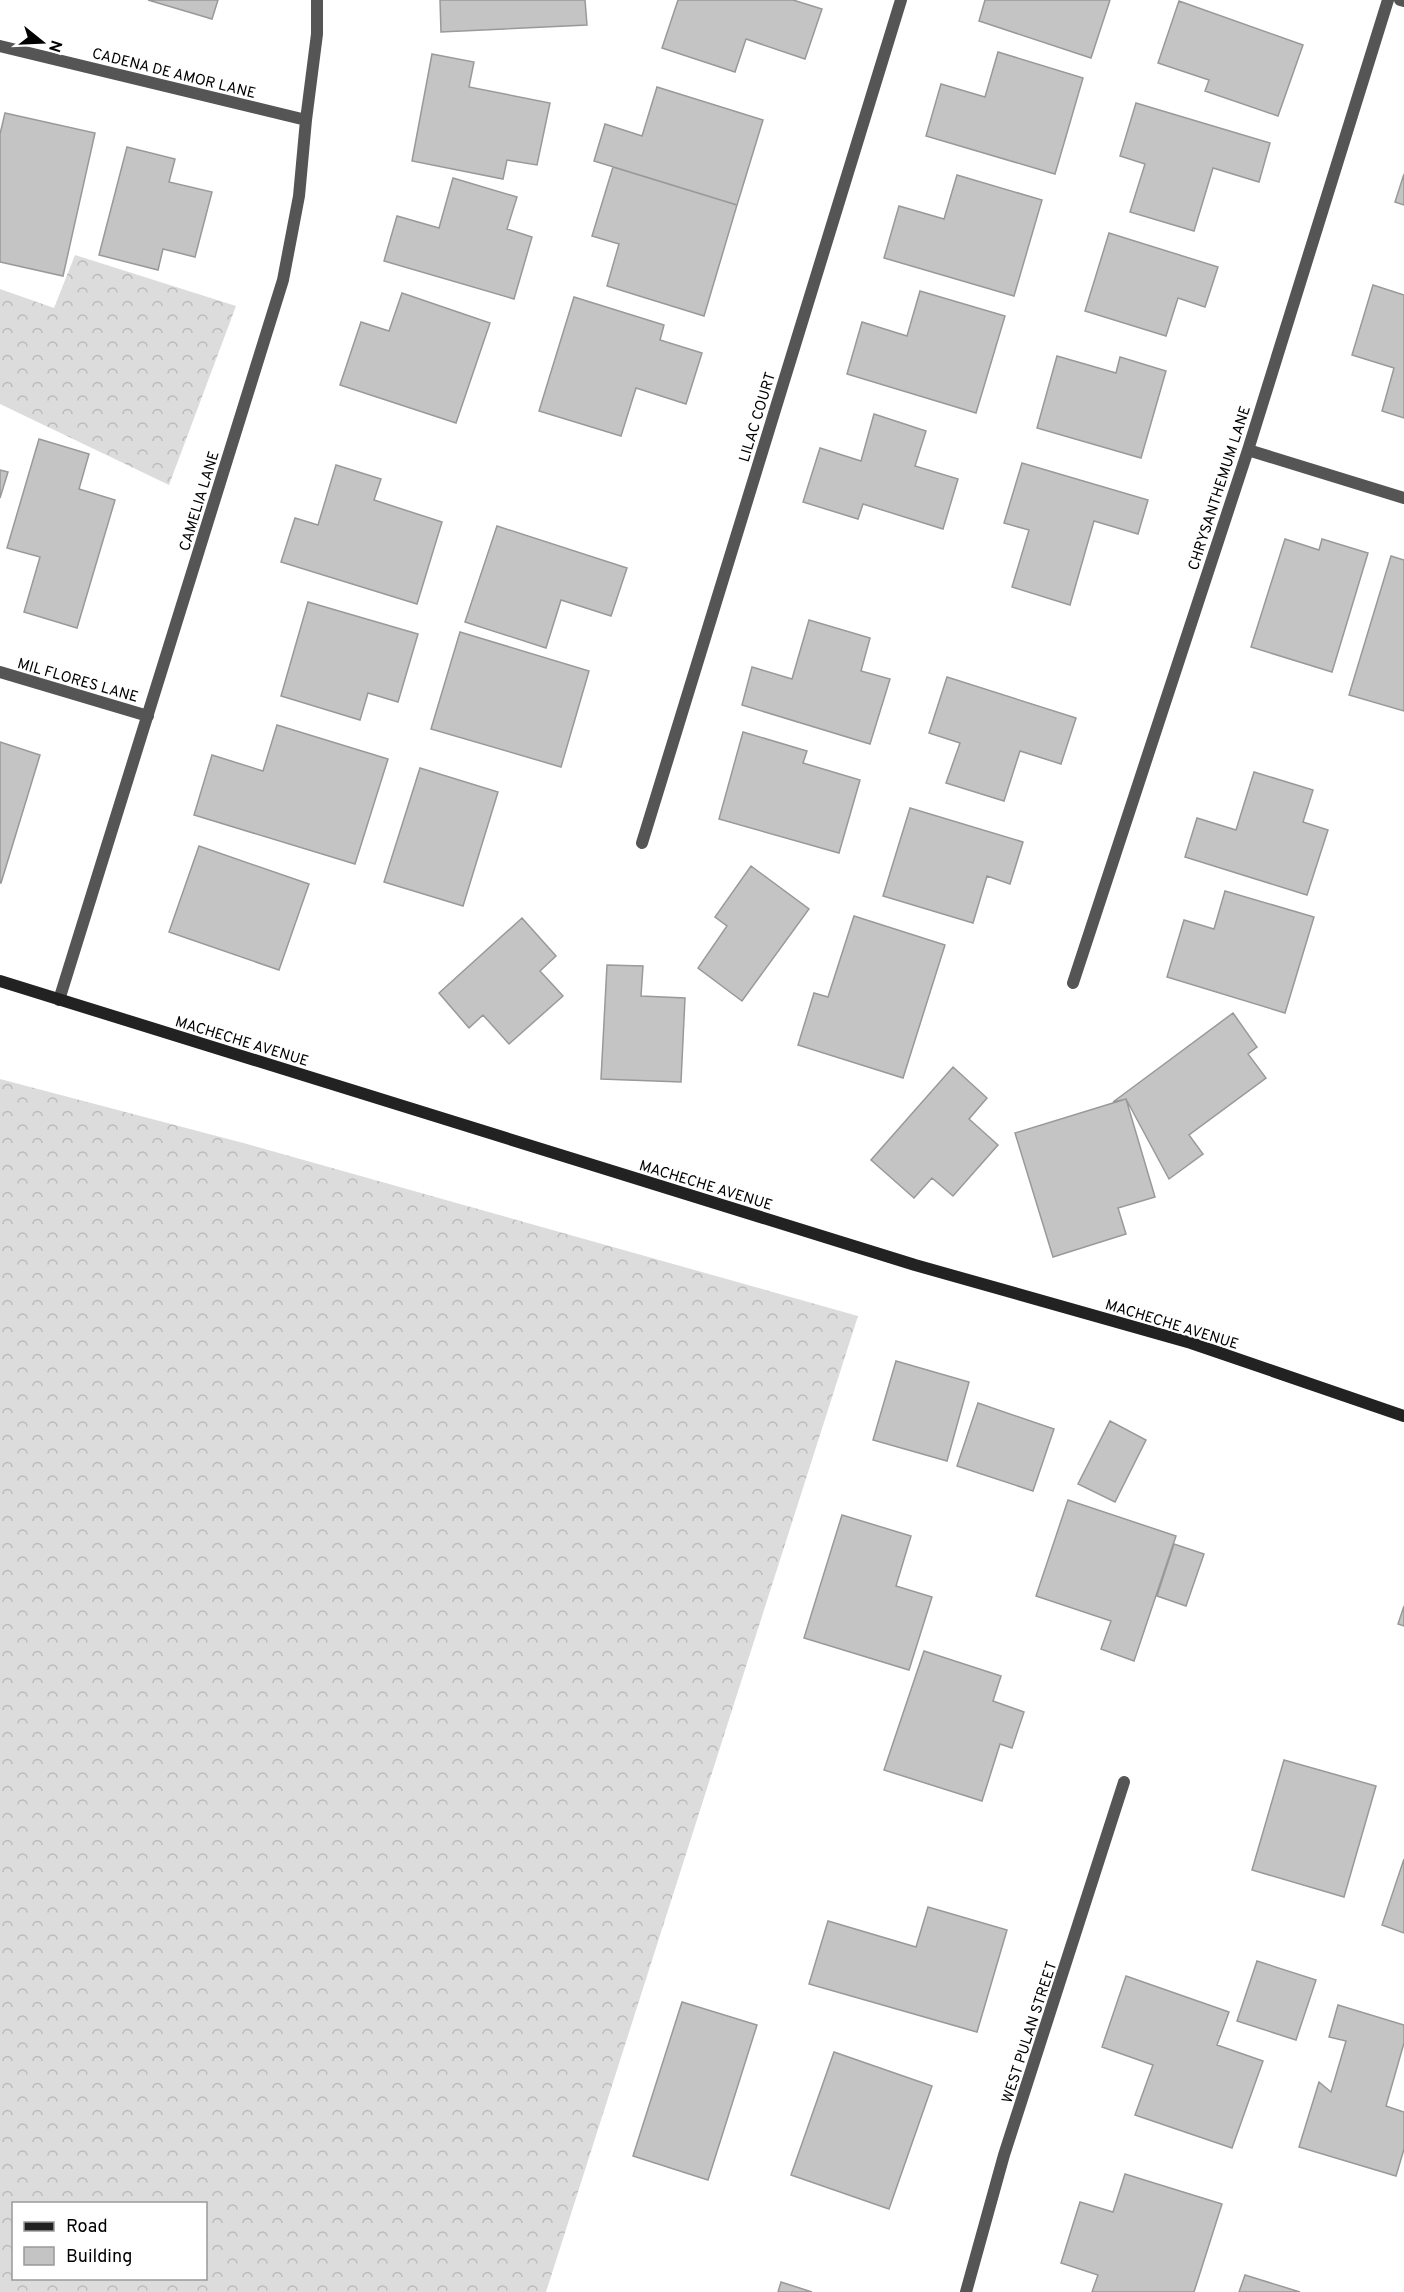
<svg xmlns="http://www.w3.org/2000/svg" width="1404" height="2292" font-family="Overpass,sans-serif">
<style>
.forest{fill:url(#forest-crowns);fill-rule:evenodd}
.building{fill:#c4c4c4;stroke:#999;stroke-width:1.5}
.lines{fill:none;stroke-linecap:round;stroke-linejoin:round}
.minor{stroke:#555;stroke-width:12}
.secondary{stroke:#222;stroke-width:12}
.labels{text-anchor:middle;stroke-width:4.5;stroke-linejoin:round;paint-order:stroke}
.street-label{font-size:15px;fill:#000;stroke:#fff}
</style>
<defs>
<pattern id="forest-crowns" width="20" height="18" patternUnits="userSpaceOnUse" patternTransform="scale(1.5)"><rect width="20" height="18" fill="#dcdcdc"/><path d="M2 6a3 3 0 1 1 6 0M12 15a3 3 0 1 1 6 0" fill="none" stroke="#bbb"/></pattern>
</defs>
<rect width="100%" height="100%" fill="#fff"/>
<!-- forest -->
<path class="forest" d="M75,255L236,306L169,485L0,404V289L54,308Z
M0,1079L247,1144L858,1316L546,2292H0ZM14,2204H206V2278H14Z"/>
<!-- building -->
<path class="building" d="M148,0H218L212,19Z
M440,0H585L587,25L441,32Z
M678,0H793L822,9L805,59L746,39L735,72L662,48Z
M985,0H1110L1091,58L979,21Z
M1179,1L1303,45L1278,116L1205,91L1209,80L1158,63Z
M998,52L1083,78L1055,174L926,136L941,84L985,97Z
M432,54L474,62L469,87L550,103L537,165L507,160L503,179L412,161Z
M657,87L763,120L737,205L594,161L605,124L642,136Z
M1136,103L1270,143L1259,182L1213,168L1194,231L1130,212L1145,164L1120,156Z
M5,113L95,133L63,276L0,262V134Z
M127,147L175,159L169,182L212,192L195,257L163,249L158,270L99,255Z
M613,167L737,205L704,316L607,286L619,244L592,236Z
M1404,174V205L1395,202Z
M957,175L1042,200L1014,296L884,258L899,206L944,219Z
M453,178L517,197L507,229L532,237L514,299L384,261L397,216L439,228Z
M1109,233L1218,267L1205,307L1178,298L1166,336L1085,311Z
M1373,285L1404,295V418L1382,411L1394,368L1352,355Z
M920,291L1005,316L976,413L847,374L862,322L907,336Z
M402,293L490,323L456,423L340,385L361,322L389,331Z
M574,297L664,325L660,340L702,353L686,404L636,388L621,436L539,411Z
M1057,356L1116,373L1120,357L1166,371L1141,458L1037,428Z
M874,414L926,431L915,466L958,479L943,529L863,504L858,519L803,502L820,448L861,461Z
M39,439L89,454L79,489L115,500L77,628L24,612L40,557L7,548Z
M1022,463L1148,500L1138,534L1094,521L1070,605L1012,587L1029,530L1004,523Z
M336,465L381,479L374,500L442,522L417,604L281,562L295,518L318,525Z
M0,470L8,472L0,498Z
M497,526L627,568L611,616L561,600L546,648L465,622Z
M1285,539L1319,550L1322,539L1368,553L1332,672L1251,647Z
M1391,556L1404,560V711L1349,695Z
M308,602L418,634L398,702L368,693L360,720L281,696Z
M809,620L870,638L861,671L890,679L870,744L742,705L752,667L792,679Z
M460,632L589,671L561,767L431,729Z
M947,677L1076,718L1061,764L1020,751L1004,801L946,783L960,743L929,733Z
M277,725L388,759L355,864L194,815L212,755L263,771Z
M743,732L807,751L803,763L860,780L839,853L719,819Z
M0,742L40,755L1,883H0Z
M420,768L498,792L463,906L384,882Z
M1254,772L1313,790L1303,822L1328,830L1307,895L1185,857L1197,818L1236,830Z
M910,808L1023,842L1010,884L987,876L973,923L883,896Z
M199,846L309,884L279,970L169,932Z
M751,866L809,909L742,1001L698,968L727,926L715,917Z
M1225,891L1314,917L1285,1013L1167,977L1184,920L1214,929Z
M854,916L945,945L903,1078L798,1045L814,993L828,997Z
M522,918L556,956L540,971L563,996L509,1044L483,1015L469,1028L439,993Z
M607,965L643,966L641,996L685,998L681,1082L601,1079Z
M1233,1013L1257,1047L1248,1054L1266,1078L1189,1135L1203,1154L1169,1179L1126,1099L1113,1102Z
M953,1067L987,1098L969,1119L998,1145L953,1196L932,1178L914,1198L871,1160Z
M1126,1099L1155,1197L1118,1208L1126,1234L1053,1257L1015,1133Z
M896,1361L969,1382L947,1461L873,1440Z
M978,1403L1054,1429L1033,1491L957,1466Z
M1110,1421L1146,1440L1115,1502L1078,1484Z
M1068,1500L1176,1536L1134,1661L1101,1649L1111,1621L1036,1596Z
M842,1515L911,1536L896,1586L932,1597L909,1670L804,1638Z
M1174,1544L1204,1554L1186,1606L1157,1596Z
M1404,1606V1626L1398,1624Z
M924,1651L1001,1676L993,1701L1024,1712L1012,1748L1000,1744L982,1801L884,1770Z
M1284,1760L1376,1786L1344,1897L1252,1870Z
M1404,1859V1933L1382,1925Z
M928,1907L1007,1930L977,2032L809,1984L828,1921L916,1947Z
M1257,1961L1316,1980L1296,2040L1237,2021Z
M1126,1976L1229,2012L1217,2045L1263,2061L1232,2148L1135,2115L1153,2065L1102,2047Z
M682,2002L757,2025L708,2180L633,2156Z
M1338,2005L1404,2025V2043L1386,2106L1404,2112V2149L1396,2176L1299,2147L1319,2082L1331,2092L1346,2041L1329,2037Z
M834,2052L932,2086L889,2209L791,2175Z
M1125,2174L1222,2204L1194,2292H1092L1098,2275L1061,2263L1080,2202L1113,2212Z
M1245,2275L1300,2292H1239Z
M781,2282L812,2292H778Z"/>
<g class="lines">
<!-- minor -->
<path class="minor" d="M1400,0L1404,1
M0,46L306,120
M1248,450L1404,498
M0,672L148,716
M642,843L901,0
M1073,983L1248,450L1388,0
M59,1000L283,280L299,196L306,120L317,34V0
M966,2292L1004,2155L1124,1782"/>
<!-- secondary -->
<path class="secondary" d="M0,981L915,1265L1191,1343L1404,1416"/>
</g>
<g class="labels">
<!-- street labels -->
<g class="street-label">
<text transform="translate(174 73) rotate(14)" y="5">CADENA DE AMOR LANE</text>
<text transform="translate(757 417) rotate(-73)" y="5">LILAC COURT</text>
<text transform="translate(1219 488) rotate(-72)" y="5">CHRYSANTHEMUM LANE</text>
<text transform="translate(199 501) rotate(-73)" y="5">CAMELIA LANE</text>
<text transform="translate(78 680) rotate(16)" y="5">MIL FLORES LANE</text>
<text transform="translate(242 1041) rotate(17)" y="5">MACHECHE AVENUE</text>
<text transform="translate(706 1185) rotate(17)" y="5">MACHECHE AVENUE</text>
<text transform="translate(1172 1324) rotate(17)" y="5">MACHECHE AVENUE</text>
<text transform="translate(1029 2032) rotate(-72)" y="5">WEST PULAN STREET</text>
</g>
</g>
<!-- legend -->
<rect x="12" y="2202" width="195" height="78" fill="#ffffff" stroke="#999999" stroke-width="1.5"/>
<rect x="24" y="2222" width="30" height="9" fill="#222222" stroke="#999999" stroke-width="1.5"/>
<text x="66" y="2232" font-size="18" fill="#000000">Road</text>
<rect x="24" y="2247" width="30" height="18" fill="#c4c4c4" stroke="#999999" stroke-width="1.5"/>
<text x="66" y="2262" font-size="18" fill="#000000">Building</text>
<!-- north arrow -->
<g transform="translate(42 42) rotate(108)" stroke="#ffffff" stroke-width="4.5" paint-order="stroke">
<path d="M0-4.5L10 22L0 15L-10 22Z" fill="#000000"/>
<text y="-9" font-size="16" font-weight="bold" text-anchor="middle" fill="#000000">N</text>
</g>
</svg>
